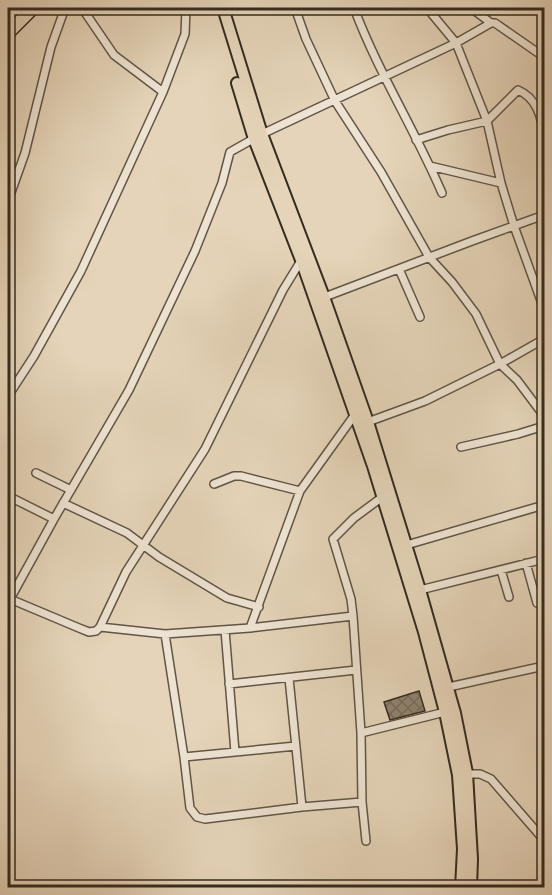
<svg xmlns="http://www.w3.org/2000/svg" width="552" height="895" font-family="'Libre Caslon Text',serif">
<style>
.building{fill:url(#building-cross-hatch);stroke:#342b21;stroke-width:1.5}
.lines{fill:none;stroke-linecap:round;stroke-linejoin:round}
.minor-casing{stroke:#605547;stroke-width:10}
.primary-casing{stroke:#342b21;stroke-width:14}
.trunk-casing{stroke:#342b21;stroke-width:15}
.minor{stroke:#eee3d2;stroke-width:7}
.primary{stroke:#e5d4b9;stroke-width:10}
.trunk{stroke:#e5d4b9;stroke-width:12}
</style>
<defs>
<pattern id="building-cross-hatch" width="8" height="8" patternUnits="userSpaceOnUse" patternTransform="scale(1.5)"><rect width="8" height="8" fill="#908370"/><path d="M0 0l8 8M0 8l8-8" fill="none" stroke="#766b5c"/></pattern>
</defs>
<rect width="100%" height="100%" fill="#e5d4b9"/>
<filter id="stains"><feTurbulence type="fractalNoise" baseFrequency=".00333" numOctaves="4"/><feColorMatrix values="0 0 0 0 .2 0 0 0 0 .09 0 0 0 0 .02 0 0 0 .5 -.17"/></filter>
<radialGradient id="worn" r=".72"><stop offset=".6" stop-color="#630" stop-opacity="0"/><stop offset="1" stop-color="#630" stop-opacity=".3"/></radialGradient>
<!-- building -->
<path class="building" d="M419,691L425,711L390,720L384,702Z"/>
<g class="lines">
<defs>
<path id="minor" d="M295,8L306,39L335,101L381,172L429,257L452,282L476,314L500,364L517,380L544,416
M354,8C378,72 415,130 442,193
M471,8L491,23
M544,57L495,23H491L456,43L487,121L501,183L514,226L544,309
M163,92L185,34L186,8
M416,140L448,130L487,121L518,90C537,98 542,118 544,137
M430,166L501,183
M8,201L25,153L51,47L65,8
M399,269L420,317
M322,298L472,241L544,215
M8,396L34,356L81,271L163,92L114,55L82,8
M365,423L425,401L500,364L544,339
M461,447L518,434L544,426
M36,473L71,490
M214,484L234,476H241L300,491
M8,496L54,519L129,390L195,251L222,183L230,152L262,134L456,43L427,8
M63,503L127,533L159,557L227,598L259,607
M54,519L10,599L79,628L89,632L96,631L100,627L126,572L205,449L283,290L302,259
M403,546L544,505
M526,563L537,603
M501,570L509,597
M416,591L544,559
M353,616L361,733L445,712
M100,627L165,634L250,628L300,491L356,413
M250,628L353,616L351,599L333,539L354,518L385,495
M225,630L235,752
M165,634L184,757L296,746
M289,678L302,807
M229,684L356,670
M444,688L544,666
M361,733L362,802L366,841
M184,757L190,808L197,817L205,819L302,807L362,802
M465,774H480L491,779L544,840"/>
<path id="primary" d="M223,8L262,134L324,297L368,422L420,590L455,713L467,773L472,859L471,888
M237,83L254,139L301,260L373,466L424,632L445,712L458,775L463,849L461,888"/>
<path id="trunk" d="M8,33L33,8"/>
</defs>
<!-- minor casing -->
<use href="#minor" class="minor-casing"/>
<!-- primary casing -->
<use href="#primary" class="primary-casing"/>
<!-- trunk casing -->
<use href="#trunk" class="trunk-casing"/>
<!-- minor -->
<use href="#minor" class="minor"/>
<!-- primary -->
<use href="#primary" class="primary"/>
<!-- trunk -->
<use href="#trunk" class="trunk"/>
</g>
<!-- margin -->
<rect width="552" height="895" fill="none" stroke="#e5d4b9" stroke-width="30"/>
<rect x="9" y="9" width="534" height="877" fill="none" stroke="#342b21" stroke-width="3"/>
<rect x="15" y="15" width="522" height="865" fill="none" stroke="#342b21" stroke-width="1.5"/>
<rect width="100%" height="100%" filter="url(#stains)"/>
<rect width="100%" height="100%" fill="url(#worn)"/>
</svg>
